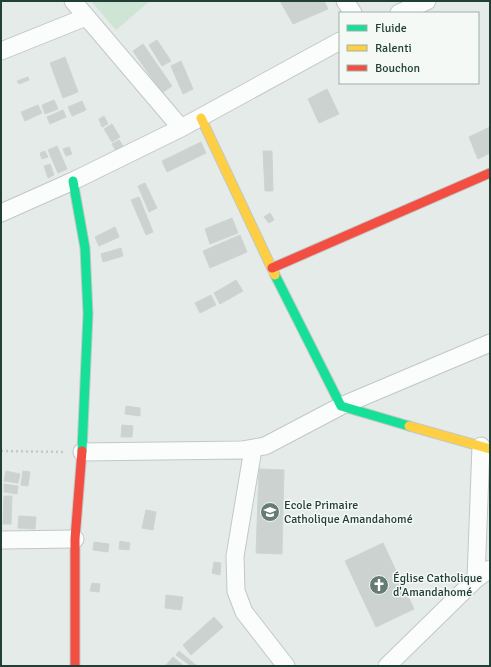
<svg xmlns="http://www.w3.org/2000/svg" width="491" height="667" font-family="Signika,sans-serif">
<style>
.green{fill:#cee4d4}
.building{fill:#ccd2cf;stroke:#ced4d1}
.lines{fill:none;stroke-linecap:round;stroke-linejoin:round}
.street-casing{stroke:#c2c8c5;stroke-width:19}
.fast-casing{stroke:#c1c8c5;stroke-width:11}
.slow-casing{stroke:#c1c8c5;stroke-width:11}
.jam-casing{stroke:#c1c8c5;stroke-width:11}
.path{stroke:#c1cbc6;stroke-width:2.5;stroke-dasharray:2 3;stroke-linecap:butt}
.street{stroke:#fbfcfc;stroke-width:17}
.fast{stroke:#16e098;stroke-width:9}
.slow{stroke:#ffcf43;stroke-width:9}
.jam{stroke:#f24e42;stroke-width:9}
.labels{text-anchor:middle;stroke-width:3;stroke-linejoin:round;paint-order:stroke}
.poi-label{font-size:12px;fill:#223f36;stroke:#f4f9f6;text-anchor:start}
</style>
<rect width="100%" height="100%" fill="#e5ebe8"/>
<!-- green -->
<path class="green" d="M91,1H150L116,30Z"/>
<!-- building -->
<path class="building" d="M280,1H324L328,9L293,24Z
M157,40L171,61L162,66L149,45Z
M143,44L172,86L162,93L133,51Z
M65,57L78,92L63,98L50,63Z
M181,61L193,89L183,94L171,66Z
M28,77L29,80L19,84L17,81Z
M327,89L339,114L319,123L308,99Z
M54,100L58,109L45,114L42,105Z
M82,101L86,110L72,116L68,107Z
M38,105L42,113L25,121L21,112Z
M63,110L66,117L50,124L47,117Z
M104,116L108,124L102,127L99,119Z
M112,124L120,137L112,142L104,129Z
M490,127V153L478,159L469,137Z
M119,140L123,146L116,151L112,144Z
M201,142L206,153L167,172L162,161Z
M57,146L67,169L58,173L48,150Z
M69,147L72,154L66,156L63,149Z
M45,151L48,157L42,159L40,153Z
M263,151H272L273,191H265Z
M50,164L54,175L48,178L44,166Z
M145,183L157,208L149,212L138,186Z
M139,197L153,232L146,235L131,200Z
M270,213L274,220L269,223L264,217Z
M232,218L238,233L210,244L205,229Z
M115,227L119,237L99,246L95,237Z
M240,235L247,252L210,268L203,251Z
M121,248L123,256L103,262L101,254Z
M236,280L243,291L220,304L214,293Z
M211,295L216,305L200,313L195,303Z
M126,406L140,408V416L125,414Z
M122,425L133,426L132,437H121Z
M259,469L284,470L282,554L256,553Z
M6,471L20,474L18,483L4,481Z
M23,471L30,472L28,486L21,485Z
M4,484L18,486L17,494L4,492Z
M4,496H12L11,524H3Z
M146,510L156,512L153,530L142,528Z
M19,516L36,517L35,529L18,528Z
M120,541L130,543L129,550L119,549Z
M94,542L109,544L108,552L93,550Z
M383,543L414,609L376,627L345,561Z
M214,562L221,563L220,575L212,573Z
M92,583L100,584L99,592L90,591Z
M166,595L183,597L181,610L165,608Z
M214,617L223,627L191,655L183,645Z
M179,651L197,666H191L176,655Z
M173,657L184,666H165Z"/>
<g class="lines">
<defs>
<path id="street" d="M73,1L181,128
M345,1L353,13
M399,13L427,1
M1,51L86,17
M1,213L73,181L181,128L340,41
M253,449L235,556L236,591L244,612L286,666
M82,452L242,450L265,446L341,406L490,343
M1,540L75,539
M476,579L481,446
M387,666L476,579L490,569"/>
<path id="fast" d="M73,181L85,248L88,314L82,451
M275,275L341,406L409,426"/>
<path id="slow" d="M201,118L275,275
M409,426L490,449"/>
<path id="jam" d="M272,268L490,173
M75,666V539L82,451"/>
</defs>
<!-- street casing -->
<use href="#street" class="street-casing"/>
<!-- fast casing -->
<use href="#fast" class="fast-casing"/>
<!-- slow casing -->
<use href="#slow" class="slow-casing"/>
<!-- jam casing -->
<use href="#jam" class="jam-casing"/>
<!-- path -->
<path class="path" d="M1,451L64,452"/>
<!-- street -->
<use href="#street" class="street"/>
<!-- fast -->
<use href="#fast" class="fast"/>
<!-- slow -->
<use href="#slow" class="slow"/>
<!-- jam -->
<use href="#jam" class="jam"/>
</g>
<!-- icons -->
<defs>
<symbol id="school-disc" viewBox="-11 -11 22 22"><circle r="9.5" fill="#667b74" stroke="#f4f9f6"/><path d="M0-5L7-2L0 1L-7-2ZM-4 1L0 2.5L4 1V4Q0 6-4 4Z" fill="#fff"/></symbol>
<symbol id="church-disc" viewBox="-11 -11 22 22"><circle r="9.5" fill="#667b74" stroke="#f4f9f6"/><path d="M-1.2-6h2.4v3.5h3.3v2.4h-3.3V6h-2.4V-.1h-3.3v-2.4h3.3Z" fill="#fff"/></symbol>
</defs>
<g fill-rule="evenodd">
<use href="#school-disc" x="259" y="501" width="22" height="22"/>
<use href="#church-disc" x="368" y="574" width="22" height="22"/>
</g>
<g class="labels">
<!-- poi labels -->
<g class="poi-label">
<text x="284" y="509">Ecole Primaire<tspan x="284" dy="14">Catholique Amandahomé</tspan></text>
<text x="393" y="582">Église Catholique<tspan x="393" dy="14">d'Amandahomé</tspan></text>
</g>
</g>
<!-- border -->
<rect width="491" height="667" fill="none" stroke="#223f36" stroke-width="4"/>
<!-- legend -->
<rect x="339" y="12" width="140" height="72" fill="#f4f9f6" stroke="#a0afa9"/>
<rect x="347" y="25" width="20" height="6" fill="#16e098" stroke="#a0afa9"/>
<text x="375" y="32" font-size="12" fill="#223f36">Fluide</text>
<rect x="347" y="45" width="20" height="6" fill="#ffcf43" stroke="#a0afa9"/>
<text x="375" y="52" font-size="12" fill="#223f36">Ralenti</text>
<rect x="347" y="65" width="20" height="6" fill="#f24e42" stroke="#a0afa9"/>
<text x="375" y="72" font-size="12" fill="#223f36">Bouchon</text>
</svg>
